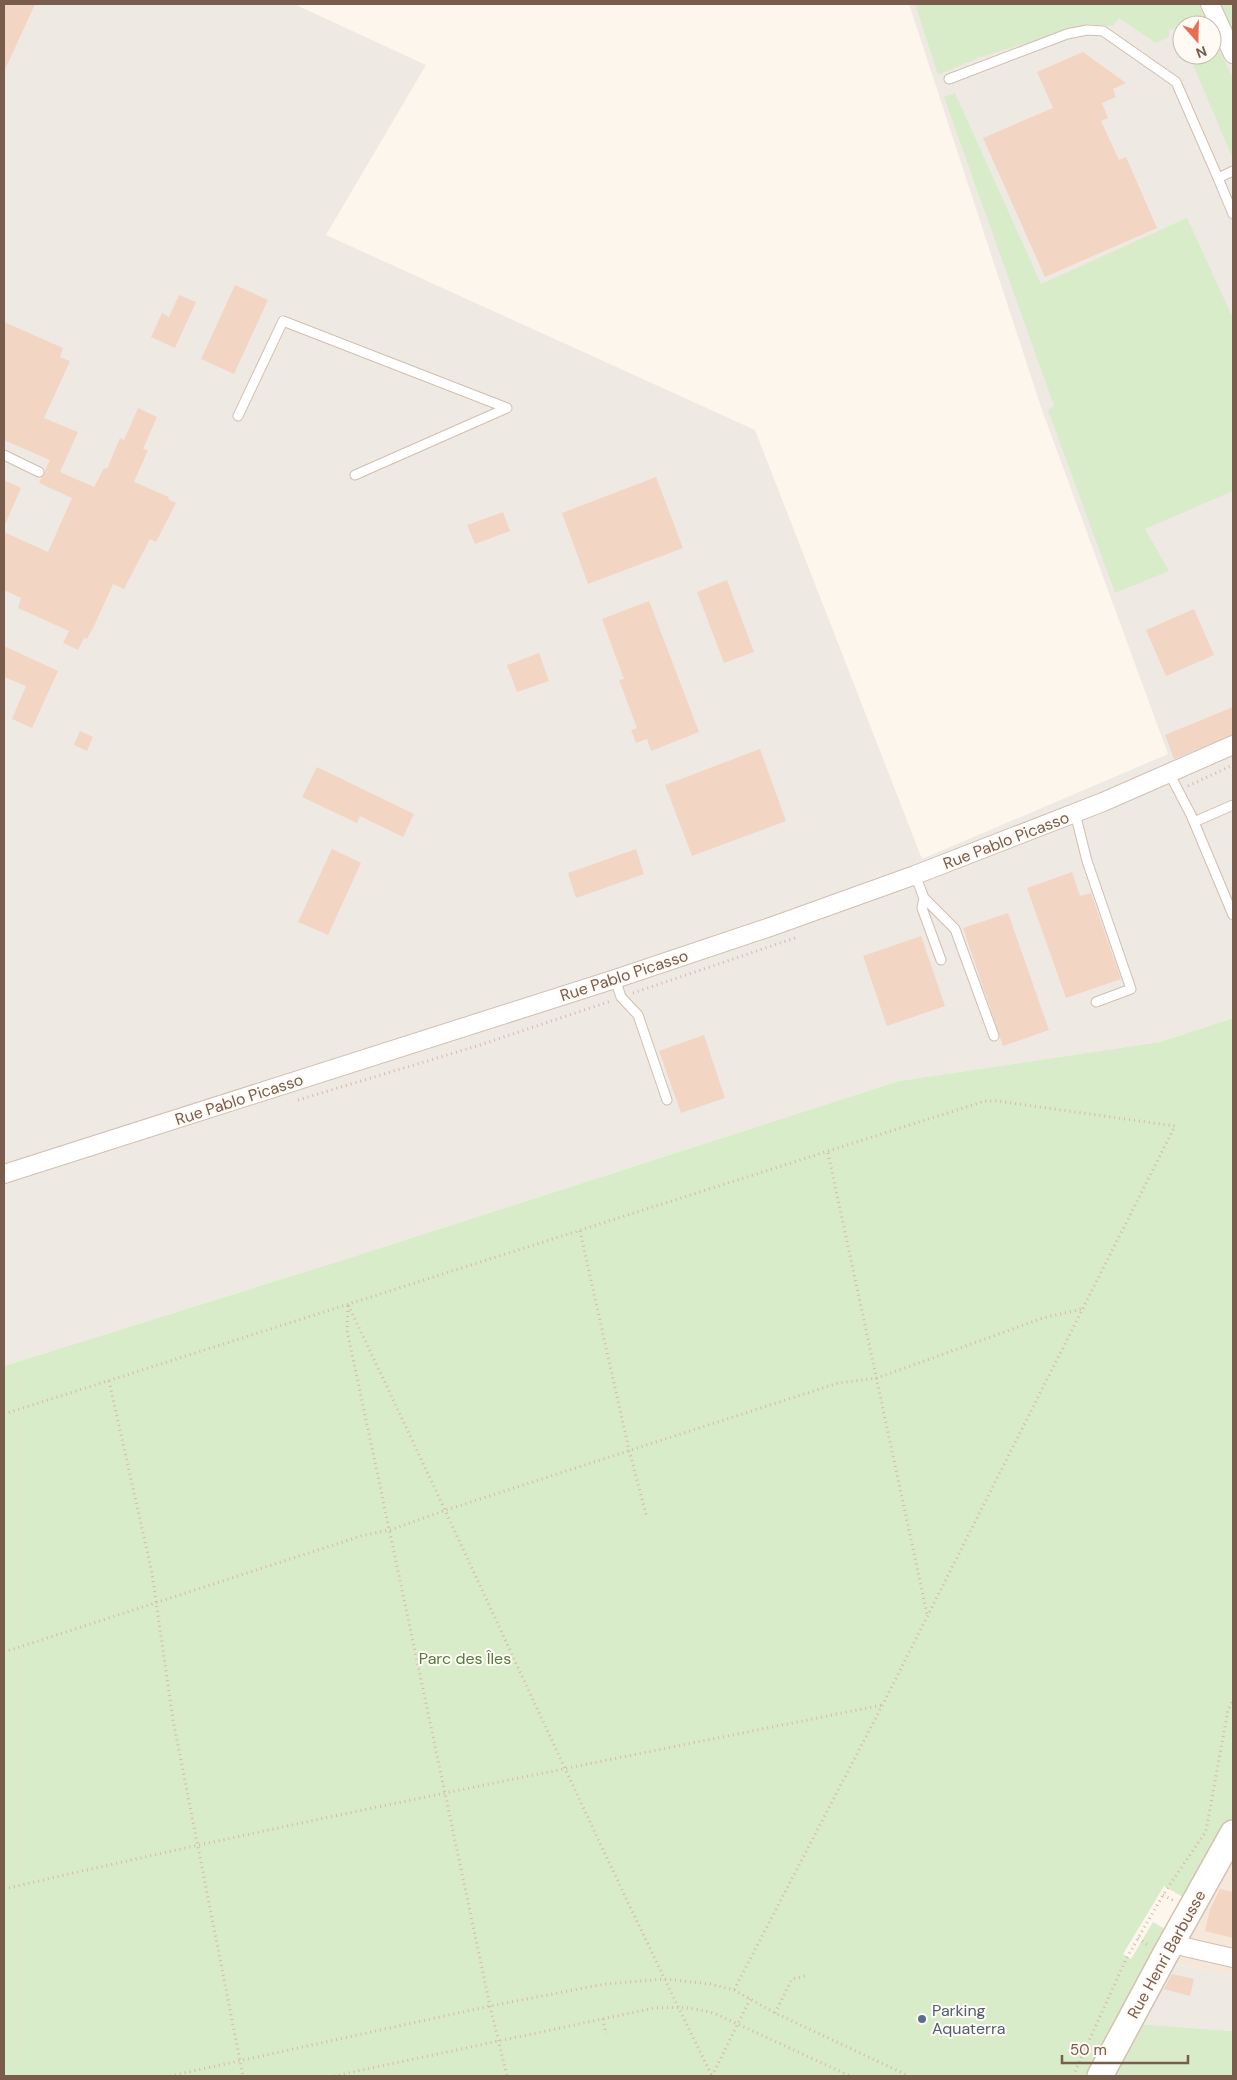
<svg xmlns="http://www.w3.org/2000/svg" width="1237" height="2080" font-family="'DM Sans',sans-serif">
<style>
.residential{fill:#f5e8da}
.industrial{fill:#efe9e4;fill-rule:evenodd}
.green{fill:#d8ecc9}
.building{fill:#f3d5c3}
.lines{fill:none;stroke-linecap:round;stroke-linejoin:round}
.lane-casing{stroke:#d1beb0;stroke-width:11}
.street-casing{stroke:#d1beb0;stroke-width:20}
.secondary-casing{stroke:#d6c0b0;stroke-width:28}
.path{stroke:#d9b8a5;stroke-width:3;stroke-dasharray:1 4;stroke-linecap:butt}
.lane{stroke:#fff;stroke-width:9}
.street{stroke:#fff;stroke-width:18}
.secondary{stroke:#fff;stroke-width:25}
.service-dot{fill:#5c6f8a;stroke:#fffaf3;stroke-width:2}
.labels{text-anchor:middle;stroke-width:4;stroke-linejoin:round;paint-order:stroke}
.street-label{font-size:16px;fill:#7a5c4d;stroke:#fffaf3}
.park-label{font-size:16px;fill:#537a41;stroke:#fffaf3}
.service-label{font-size:16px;fill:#4e5e75;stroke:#fffaf3;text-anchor:start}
</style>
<rect width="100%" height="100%" fill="#fdf6ec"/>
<!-- residential -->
<path class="residential" d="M1233,1833V1976L1171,1963Z"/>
<!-- industrial -->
<path class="industrial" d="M4,4H294L426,65L326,235L755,430L922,859L1168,754L1042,410L909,4H1233V1018L1160,1042L899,1081L343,1260L4,1366ZM1182,25H1212V55H1182Z
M1171,1963L1233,1976V2031L1139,2024Z"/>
<!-- green -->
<path class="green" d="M915,4H1199L1208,25H1182V38L1177,28L1169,30V37L1156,43L1119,18L1113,26L1087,24L978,58L938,75Z
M1219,4H1233V36Z
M1212,35L1233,78V159L1189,55H1212Z
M955,93L1041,284L1187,218L1231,314H1233V491L1145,529L1169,571L1115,593L1048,410L1054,406L944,97Z
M1233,1018V1819L1224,1839L1188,1900L1164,1886L1123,1954L1131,1959L1153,1922L1165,1929L1166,1932L1092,2076H4V1366L343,1260L899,1081L1160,1042Z
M1139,2024L1233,2031V2076H1115Z"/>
<!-- building -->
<path class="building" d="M4,4H35L4,72Z
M1083,52L1126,83L1113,89L1116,97L1102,103L1108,118L1101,121L1119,160L1126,157L1157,228L1045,277L983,138L1053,108L1037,72Z
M235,285L268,300L234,374L201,359Z
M179,295L196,302L175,348L151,337L162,313L169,317Z
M4,322L63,348L60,357L70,361L44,418L78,432L60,472L94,487L104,468L107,469L120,438L124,440L138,408L157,417L143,449L148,450L134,482L169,497L168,499L176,503L156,542L150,539L124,589L113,584L95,624L87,639L84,638L78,650L63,643L69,631L18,608L21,598L4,590V532L48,552L72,498L39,483L50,460L4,440Z
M656,477L683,548L588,584L562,513Z
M4,480L21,488L4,527Z
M503,512L510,531L475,544L467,525Z
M727,580L754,652L724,663L697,592Z
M649,601L699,732L651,751L647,739L636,743L631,730L637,728L619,680L624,679L602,619Z
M1194,609L1214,655L1166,676L1146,630Z
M4,646L58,671L32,728L12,719L26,686L4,677Z
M539,653L549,681L517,692L507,665Z
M1233,707V735L1174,759L1165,735Z
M80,731L93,737L87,751L74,745Z
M760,749L786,821L692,856L665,785Z
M317,767L414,814L403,837L360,816L357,823L302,797Z
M332,849L361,863L328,935L298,922Z
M636,849L644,874L576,898L568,873Z
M1072,872L1080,896L1091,893L1121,979L1066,998L1027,888Z
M1008,913L1049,1030L1003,1046L963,928Z
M921,936L945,1006L887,1026L863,956Z
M704,1035L725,1098L681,1113L659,1051Z
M1220,1889L1233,1892V1938L1205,1931L1210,1909Z
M1172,1974L1194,1979L1190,1996L1164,1989Z"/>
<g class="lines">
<defs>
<path id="lane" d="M949,79L1067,34L1087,30L1103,31L1176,82L1218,178L1233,171
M1218,178L1233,214
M238,416L283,321L507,408L355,475
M4,455L39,472
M1169,773L1191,815L1233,915
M1075,813L1087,861L1131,989L1096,1002
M1194,822L1233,805
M915,875L924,898L955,929L994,1036
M924,898L922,908L941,960
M615,979L621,997L638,1015L667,1100"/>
<path id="street" d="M1210,4L1233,54
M4,1174L615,979L773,926L915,875L1103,802L1233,745
M1172,1941L1185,1947L1233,1958"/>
<path id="secondary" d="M1100,2076L1165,1955L1233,1833"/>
</defs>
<!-- lane casing -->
<use href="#lane" class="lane-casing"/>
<!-- street casing -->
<use href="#street" class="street-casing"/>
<!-- secondary casing -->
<use href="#secondary" class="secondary-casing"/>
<!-- path -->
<path class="path" d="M1188,786L1233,765
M633,993L798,937
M298,1100L480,1045L611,1001
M828,1153L927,1614
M580,1231L629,1450L647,1518
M348,1305C471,1561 586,1821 712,2076
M348,1306L347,1330L490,2006L507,2076
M109,1381L152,1573L173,1720L243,2076
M4,1414L985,1101H997L1175,1126L883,1704L734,1990
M4,1652L361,1536L390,1530L446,1510L838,1383L877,1378L1043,1318L1082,1309
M4,1889C295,1821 589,1764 882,1705
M1163,1895L1174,1901
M1138,1938L1149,1946
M775,2013L792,1979L805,1976
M603,2019L606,2034
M170,2076L490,2006L605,1984L665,1979L710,1984L734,1990L775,2013L909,2076
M334,2076L654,2008C678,2007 694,2007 716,2014L850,2076
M712,2076L750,1999
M1073,2076L1126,1959L1163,1895L1206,1831L1228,1710L1233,1700"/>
<!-- lane -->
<use href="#lane" class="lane"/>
<!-- street -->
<use href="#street" class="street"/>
<!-- secondary -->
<use href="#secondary" class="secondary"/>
</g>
<!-- markers -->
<circle class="service-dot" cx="922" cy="2019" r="5"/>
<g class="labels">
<!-- street labels -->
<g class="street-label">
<text transform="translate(1006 840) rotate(-21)" y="6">Rue Pablo Picasso</text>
<text transform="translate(624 975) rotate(-18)" y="6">Rue Pablo Picasso</text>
<text transform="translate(239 1099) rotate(-18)" y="6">Rue Pablo Picasso</text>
<text transform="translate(1166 1954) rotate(-61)" y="6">Rue Henri Barbusse</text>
</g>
<!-- park labels -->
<g class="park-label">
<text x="465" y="1664">Parc des Îles</text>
</g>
<!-- service labels -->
<g class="service-label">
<text x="932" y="2016">Parking<tspan x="932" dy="18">Aquaterra</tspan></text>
</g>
</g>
<!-- border -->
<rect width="1237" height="2080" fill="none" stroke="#7a5c4d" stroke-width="10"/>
<!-- north arrow -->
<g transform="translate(1197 40) rotate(160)"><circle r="24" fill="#fffaf3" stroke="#cabbb1"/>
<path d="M0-4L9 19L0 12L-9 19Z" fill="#e76f51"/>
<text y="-8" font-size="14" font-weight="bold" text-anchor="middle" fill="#7a5c4d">N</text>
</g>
<!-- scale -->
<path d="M1062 2055v8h126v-8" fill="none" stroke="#7a5c4d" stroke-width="2.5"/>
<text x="1070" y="2055" font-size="15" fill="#7a5c4d" stroke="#fffaf3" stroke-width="4" paint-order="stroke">50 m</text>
</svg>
